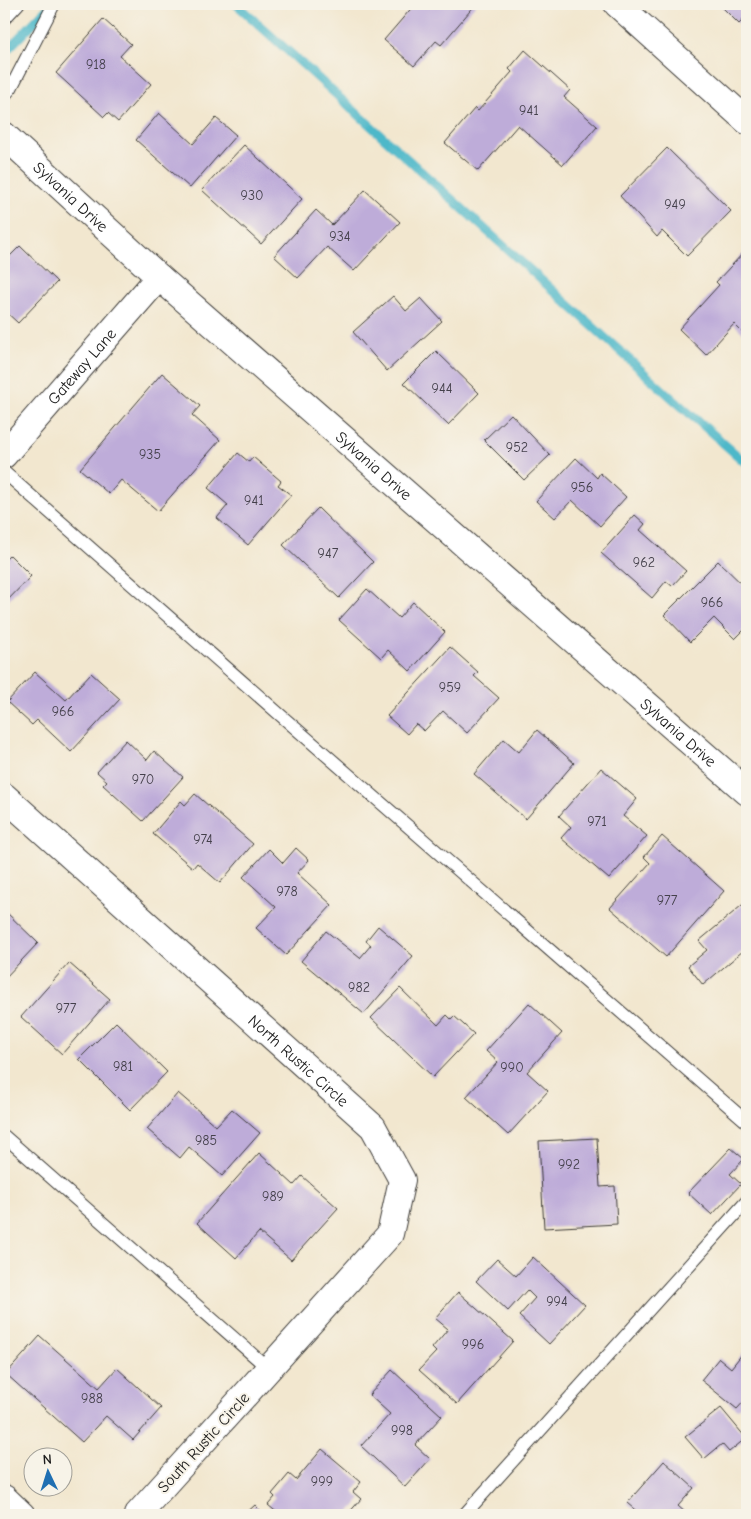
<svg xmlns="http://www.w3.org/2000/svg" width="751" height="1519" font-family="'Comic Neue',sans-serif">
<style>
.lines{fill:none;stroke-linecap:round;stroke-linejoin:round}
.stream{stroke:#4db8c9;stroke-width:9}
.building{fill:#beacd9}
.lane-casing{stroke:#3c3a37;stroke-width:14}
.street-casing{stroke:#3c3a37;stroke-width:28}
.lane{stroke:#fff;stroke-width:12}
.street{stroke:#fff;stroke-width:26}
.labels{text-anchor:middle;stroke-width:4;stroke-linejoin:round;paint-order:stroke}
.number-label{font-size:14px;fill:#44404b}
.street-label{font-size:16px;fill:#1c1c1c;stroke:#f7f3e8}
</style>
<rect width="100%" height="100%" fill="#f7f3e8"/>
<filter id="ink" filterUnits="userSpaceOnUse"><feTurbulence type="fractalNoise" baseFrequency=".02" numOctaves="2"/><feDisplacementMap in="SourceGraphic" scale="10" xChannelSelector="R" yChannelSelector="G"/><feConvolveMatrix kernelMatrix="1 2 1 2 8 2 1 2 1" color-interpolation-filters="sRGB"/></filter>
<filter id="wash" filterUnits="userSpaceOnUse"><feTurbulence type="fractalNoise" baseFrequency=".0096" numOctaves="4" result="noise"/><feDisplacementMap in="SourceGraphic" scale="20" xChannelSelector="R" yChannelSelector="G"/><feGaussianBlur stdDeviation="1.12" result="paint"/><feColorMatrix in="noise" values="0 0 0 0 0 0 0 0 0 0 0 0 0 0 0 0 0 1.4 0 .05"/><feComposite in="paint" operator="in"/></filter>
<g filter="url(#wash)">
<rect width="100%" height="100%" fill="#f2e7cf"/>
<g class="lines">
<!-- stream -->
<path class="stream" d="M236,4L673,399L747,464
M4,53L48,8"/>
</g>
<g id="blocks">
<!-- building -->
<path class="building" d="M415,4H476L441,45L436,41L414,66L384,40Z
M719,4H747V16L739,24Z
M103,19L131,44L120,56L151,84L118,122L108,113L104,117L56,73Z
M525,50L570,90L564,97L597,126L563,165L518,125L478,171L445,143L475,108L478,111L512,72L509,69Z
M159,113L193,144L216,118L236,135L190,188L136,140Z
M244,145L302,199L261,244L202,190Z
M667,148L731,211L687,256L662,231L657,237L620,196Z
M365,190L400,222L354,271L327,247L298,278L274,256L316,210L332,225Z
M20,246L57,282L18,323L4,310V260L5,261Z
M747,249V337L734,324L706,355L679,329L719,285L716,282Z
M393,296L406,311L421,298L442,321L387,371L353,332Z
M436,351L479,393L448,425L404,383Z
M162,373L200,406L192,415L220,440L158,511L121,480L109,494L80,469Z
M511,414L550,455L524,480L484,440Z
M238,453L249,462L253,457L281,481L278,485L291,495L248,545L217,518L228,505L208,488Z
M576,458L597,478L600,473L626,497L600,526L572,500L555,518L536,501Z
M318,508L373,562L339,598L283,545Z
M635,515L645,524L640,530L686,571L672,586L666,581L652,598L601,553Z
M10,555L31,576L4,604V561Z
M718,561L747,589V627L735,639L714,618L690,642L664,615Z
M367,589L399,618L413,602L445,632L410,671L388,650L381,658L339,620Z
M450,647L478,672L474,676L499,698L467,733L443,711L424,731L416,724L407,734L387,716Z
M35,672L66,700L91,673L120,699L71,752L37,720L32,725L7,702Z
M537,730L574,763L526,819L474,774L504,739L519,752Z
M126,740L147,760L154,751L183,777L143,821L103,785L107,781L97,772Z
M601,768L637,799L623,816L647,836L609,879L561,838L571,827L559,816Z
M195,794L253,844L220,883L197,863L193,868L153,834L181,801L185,805Z
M662,836L724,891L666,957L610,908L650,863L644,857Z
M296,848L309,860L297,873L332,905L286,955L256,928L276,907L243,877L269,849L283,863Z
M747,901V954L744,950L703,985L688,966L707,950L699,941Z
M4,910L38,943L4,979Z
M378,926L413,956L364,1014L301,961L326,931L360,958L371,945L366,941Z
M69,963L110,999L62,1054L21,1017Z
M400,988L438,1025L447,1015L451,1019L454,1016L474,1034L433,1077L371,1018Z
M529,1003L562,1033L527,1072L548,1091L508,1135L466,1097L498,1062L486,1051Z
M116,1022L167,1072L130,1110L79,1059Z
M178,1093L216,1126L232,1109L260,1133L222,1176L189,1147L180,1158L147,1129Z
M597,1138L600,1187L615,1186L617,1224L544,1228L539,1141Z
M731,1148L744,1159L730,1174L741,1184L712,1215L688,1193Z
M259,1153L294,1185L302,1176L338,1208L291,1260L259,1232L236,1258L197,1223Z
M533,1257L585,1305L549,1344L519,1316L535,1298L527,1290L508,1311L476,1281L497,1259L516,1276Z
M458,1292L513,1341L457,1404L419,1370L436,1352L432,1348L448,1329L435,1318Z
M40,1336L99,1388L117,1368L161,1408L133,1440L106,1416L82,1442L6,1374Z
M747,1348V1398L737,1409L701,1380L719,1358L731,1368Z
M392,1370L442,1416L415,1445L430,1459L405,1487L361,1446L390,1414L369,1395Z
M721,1408L746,1438L729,1452L722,1444L704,1459L685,1437Z
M322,1449L361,1482L353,1492L361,1499L347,1515H280L268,1505L275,1497L272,1494L289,1474L296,1480Z
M664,1461L694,1488L678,1506L686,1513L684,1515H641L627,1503Z
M255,1505L265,1515H244Z"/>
</g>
</g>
<g filter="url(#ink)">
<use href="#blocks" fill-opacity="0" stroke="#3c3a37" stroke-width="1"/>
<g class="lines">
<defs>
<path id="lane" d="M4,19L18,4
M4,96L11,88L54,4
M4,472L278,713L747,1122
M4,1136L269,1369
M464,1515L747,1201"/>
<g id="street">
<path d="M617,4L747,121"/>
<path id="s1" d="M4,135L159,277L747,792"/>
<path id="s2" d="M4,455L159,277"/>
<path id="s3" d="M4,796L373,1127L402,1180L390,1234L137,1515"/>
<path d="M4,1498L22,1515"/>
</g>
</defs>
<!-- lane casing -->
<use href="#lane" class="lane-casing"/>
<!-- street casing -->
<use href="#street" class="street-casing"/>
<!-- lane -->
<use href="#lane" class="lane"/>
<!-- street -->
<use href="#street" class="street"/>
</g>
</g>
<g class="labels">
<!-- number labels -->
<g class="number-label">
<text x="96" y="69">918</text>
<text x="529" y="115">941</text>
<text x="252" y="200">930</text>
<text x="675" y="209">949</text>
<text x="340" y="241">934</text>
<text x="442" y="393">944</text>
<text x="517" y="452">952</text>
<text x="150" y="459">935</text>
<text x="582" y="492">956</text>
<text x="254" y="505">941</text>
<text x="328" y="558">947</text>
<text x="644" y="567">962</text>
<text x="712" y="607">966</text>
<text x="450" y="692">959</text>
<text x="63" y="716">966</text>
<text x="143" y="784">970</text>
<text x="597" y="826">971</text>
<text x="203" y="844">974</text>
<text x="287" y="896">978</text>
<text x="667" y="905">977</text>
<text x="359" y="992">982</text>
<text x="66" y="1013">977</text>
<text x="123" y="1071">981</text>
<text x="512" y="1072">990</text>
<text x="206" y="1145">985</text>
<text x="569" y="1169">992</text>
<text x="273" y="1201">989</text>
<text x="557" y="1306">994</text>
<text x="473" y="1349">996</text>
<text x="92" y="1403">988</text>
<text x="402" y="1435">998</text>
<text x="322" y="1486">999</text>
</g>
<!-- street labels -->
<g class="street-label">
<text dy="6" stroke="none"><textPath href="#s1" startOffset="91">Sylvania Drive</textPath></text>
<text dy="6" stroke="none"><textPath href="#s2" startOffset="118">Gateway Lane</textPath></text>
<text dy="6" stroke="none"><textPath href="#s1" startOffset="496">Sylvania Drive</textPath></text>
<text dy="6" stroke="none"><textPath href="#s1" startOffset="901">Sylvania Drive</textPath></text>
<text dy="6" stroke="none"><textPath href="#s3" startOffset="396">North Rustic Circle</textPath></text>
<text transform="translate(203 1442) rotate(-48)" y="6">South Rustic Circle</text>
</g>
</g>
<!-- margin -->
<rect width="751" height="1519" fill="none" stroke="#f7f3e8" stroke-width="20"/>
<!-- north arrow -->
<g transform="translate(48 1472) rotate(356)"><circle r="24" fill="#f7f3e8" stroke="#9f9d96"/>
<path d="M0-4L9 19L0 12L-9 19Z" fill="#1f6fb2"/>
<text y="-8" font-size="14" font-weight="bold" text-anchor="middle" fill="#1c1c1c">N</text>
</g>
</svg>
